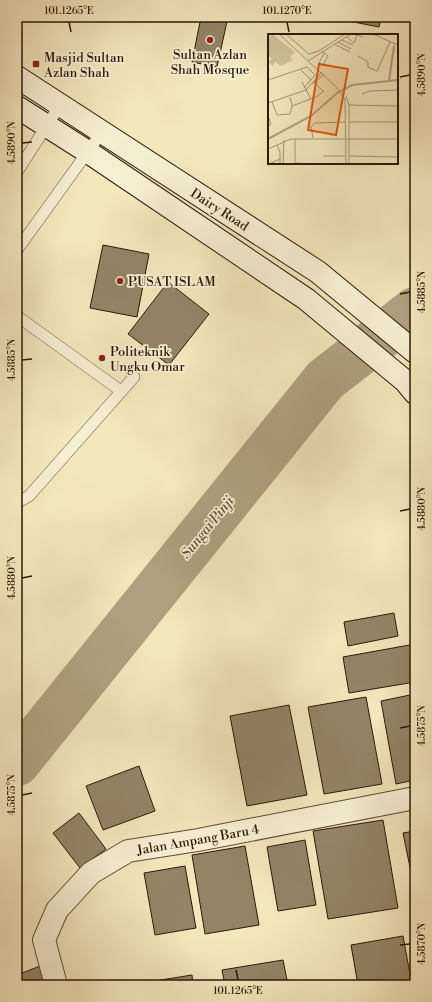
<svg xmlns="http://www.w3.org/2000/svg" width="432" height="1002" font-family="'Libre Bodoni',serif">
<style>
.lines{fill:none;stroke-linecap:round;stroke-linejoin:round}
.river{stroke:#afa17f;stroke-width:46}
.building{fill:#938466;stroke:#2b1808}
.lane-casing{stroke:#5d4c35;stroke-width:12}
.street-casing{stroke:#5d4c35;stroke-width:24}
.secondary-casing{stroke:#2b1808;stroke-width:24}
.lane{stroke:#f7efd3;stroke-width:11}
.street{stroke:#f7efd3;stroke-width:22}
.secondary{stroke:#f7efd3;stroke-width:22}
.ticks{fill:none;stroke:#2b1808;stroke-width:1.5}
.poi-dot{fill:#8f2418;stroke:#f7efd3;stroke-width:1.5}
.labels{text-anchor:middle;stroke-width:3.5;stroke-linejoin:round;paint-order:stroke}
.poi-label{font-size:13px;fill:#2b1808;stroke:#f7efd3;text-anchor:start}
.street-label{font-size:13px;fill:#2b1808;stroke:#f7efd3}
.water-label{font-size:14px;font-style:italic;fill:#604f38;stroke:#f7efd3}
.inset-river{fill:none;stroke:#afa17f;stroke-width:2}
.inset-road{fill:none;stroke:#a39474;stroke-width:1}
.view{fill:#df560c;fill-opacity:0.15;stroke:#df560c;stroke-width:2}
.inset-edge{fill:none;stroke:#2b1808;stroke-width:2}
.neatline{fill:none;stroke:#2b1808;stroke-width:1.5}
.ticks-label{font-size:10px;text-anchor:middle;fill:#2b1808}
</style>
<rect width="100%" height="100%" fill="#f3e7bc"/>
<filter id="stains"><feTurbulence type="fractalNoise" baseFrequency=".005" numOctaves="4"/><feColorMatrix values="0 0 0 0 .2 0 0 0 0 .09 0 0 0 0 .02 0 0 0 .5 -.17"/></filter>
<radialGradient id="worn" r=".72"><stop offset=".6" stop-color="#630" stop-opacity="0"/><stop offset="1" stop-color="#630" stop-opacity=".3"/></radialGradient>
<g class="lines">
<!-- river -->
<path class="river" d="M17,763L325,380L415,310"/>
</g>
<!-- building -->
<path class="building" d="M201,17H228L217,67L192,62Z
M328,17H381L379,27Z
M103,245L149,254L137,317L90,308Z
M168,282L209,314L169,365L128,334Z
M394,613L398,636L348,646L344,622Z
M415,644V682L349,693L343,657Z
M415,694V780L396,784L381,701Z
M366,697L382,784L324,794L308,707Z
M289,705L307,795L247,806L230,716Z
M139,766L155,811L103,830L86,786Z
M79,813L106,849L80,868L53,833Z
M383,820L398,908L328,919L313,831Z
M415,831V892L403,833Z
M305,840L316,905L278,911L267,847Z
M245,846L259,925L205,934L192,855Z
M185,866L196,928L155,935L144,873Z
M403,936L412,985H358L351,945Z
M283,960L288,985H225L222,970Z
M40,966L47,985H17V975Z
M192,975L193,985H143L142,983Z"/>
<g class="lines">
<defs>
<path id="lane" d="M17,172L60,105
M17,250L102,132
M17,316L121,391
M17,503L29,496L134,377"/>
<path id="street" d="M56,985L44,940L57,910L91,873L128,851L198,840L415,798"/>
<path id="secondary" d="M17,77L318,272L415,352
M17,107L88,152L306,299L405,381L415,393"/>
</defs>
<!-- lane casing -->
<use href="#lane" class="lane-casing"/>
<!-- street casing -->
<use href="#street" class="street-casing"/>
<!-- secondary casing -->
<use href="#secondary" class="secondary-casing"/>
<!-- lane -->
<use href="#lane" class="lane"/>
<!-- street -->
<use href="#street" class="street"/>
<!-- secondary -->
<use href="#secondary" class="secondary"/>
</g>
<!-- ticks -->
<path class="ticks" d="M69,22L71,32M287,22L289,32M400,77L410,75M22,143L32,142M400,294L410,292M22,360L32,359M400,511L410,509M22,578L32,576M400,728L410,726M22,795L32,793M400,945L410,944M236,970L238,980"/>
<!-- markers -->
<g class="poi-dot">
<circle cx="210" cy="40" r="4"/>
<rect x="32" y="60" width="8" height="8" rx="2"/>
<circle cx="120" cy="281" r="4"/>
<circle cx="102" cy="358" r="4"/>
</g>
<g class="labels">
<!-- poi labels -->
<g class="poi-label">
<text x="210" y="59" text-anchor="middle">Sultan Azlan<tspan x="210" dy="15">Shah Mosque</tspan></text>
<text x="44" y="62">Masjid Sultan<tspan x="44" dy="15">Azlan Shah</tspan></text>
<text x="128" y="286">PUSAT ISLAM</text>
<text x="110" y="356">Politeknik<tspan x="110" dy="15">Ungku Omar</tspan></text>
</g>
<!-- street labels -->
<g class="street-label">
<text transform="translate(220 209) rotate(33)" y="5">Dairy Road</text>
<text transform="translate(198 839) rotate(-10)" y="5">Jalan Ampang Baru 4</text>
</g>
<!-- water labels -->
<g class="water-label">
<text transform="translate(207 527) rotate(-51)" y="5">Sungai Pinji</text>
</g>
</g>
<!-- overview -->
<g transform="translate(268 34)">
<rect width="130" height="130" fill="#f3e7bc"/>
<path d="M4,0L27,18L22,23L25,26L13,32L7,28L5,32L0,28L4,25L0,21V5Z" fill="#d1c49d"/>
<path class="inset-river" d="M121,47L126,12M0,105L43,82L69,59L84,51L130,46"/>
<path class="inset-road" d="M11,0L68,53L77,65L78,130M18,0L41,20L51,17L77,0M105,0L130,11M79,3L86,9L89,1L95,3M74,6L85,11M70,8L83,15M66,10L82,18M54,17L60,22L55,31L51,29L56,19M90,22L100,28V33L109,37L122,8M40,27L83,0M33,36L43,46M0,46L39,33L47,41L36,54M34,48L43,65M46,48L55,57M44,50L57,40M94,60L102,57L130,56M78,62L81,71V130M22,63L24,72L48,63L56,57M4,68L9,81L22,80L24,72M0,69L38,56L54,38M81,71L130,72M0,82L3,90L0,92M81,88H130M45,104L43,93L47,89L77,88M9,111L12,118V130M0,115L23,105H130M55,122H77M81,122L130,123M27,129L50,130M1,130L12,125M15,130L16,106M27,130V105"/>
<path class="view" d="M51,30L80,35L68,101L40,96Z"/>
<rect width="130" height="130" class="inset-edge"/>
</g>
<!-- margin -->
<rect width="432" height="1002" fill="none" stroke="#f3e7bc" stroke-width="44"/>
<rect x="22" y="22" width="388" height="958" class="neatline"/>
<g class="ticks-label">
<text x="69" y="14">101.1265°E</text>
<text x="287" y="14">101.1270°E</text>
<text transform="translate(421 75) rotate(-90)" y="4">4.5890°N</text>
<text transform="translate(11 143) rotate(-90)" y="4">4.5890°N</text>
<text transform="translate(421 292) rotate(-90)" y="4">4.5885°N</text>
<text transform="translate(11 360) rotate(-90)" y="4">4.5885°N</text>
<text transform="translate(421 509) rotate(-90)" y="4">4.5880°N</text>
<text transform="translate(11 578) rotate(-90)" y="4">4.5880°N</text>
<text transform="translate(421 726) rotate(-90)" y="4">4.5875°N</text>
<text transform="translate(11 795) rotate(-90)" y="4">4.5875°N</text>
<text transform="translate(421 944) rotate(-90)" y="4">4.5870°N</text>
<text x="238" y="994">101.1265°E</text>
</g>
<rect width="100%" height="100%" filter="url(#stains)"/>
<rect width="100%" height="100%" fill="url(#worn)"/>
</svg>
